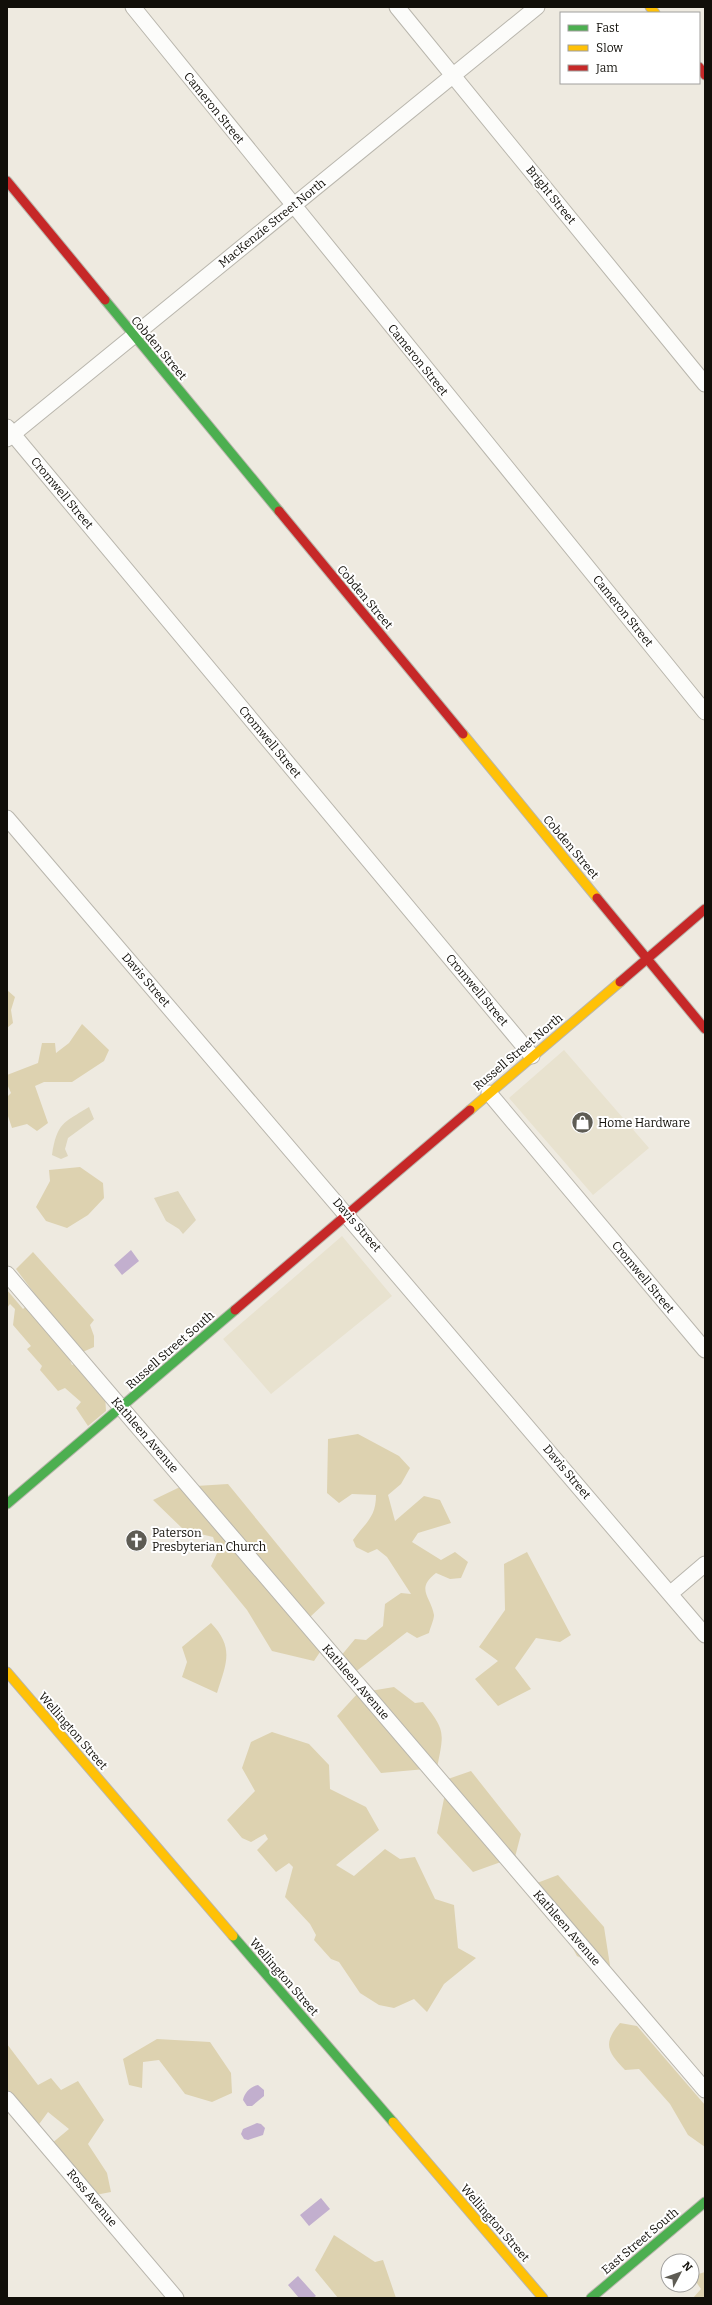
<svg xmlns="http://www.w3.org/2000/svg" width="712" height="2305" font-family="Bitter,serif">
<style>
.built{fill:#e8e2cf}
.green{fill:#ded6bc}
.forest{fill:#ddd2b0}
.water{fill:#c2afce}
.lines{fill:none;stroke-linecap:round;stroke-linejoin:round}
.street-casing{stroke:#b9b6ad;stroke-width:17}
.fast-casing{stroke:#b9b6ad;stroke-width:11}
.slow-casing{stroke:#b9b6ad;stroke-width:11}
.jam-casing{stroke:#b9b6ad;stroke-width:11}
.street{stroke:#fcfcfa;stroke-width:15}
.fast{stroke:#4caf50;stroke-width:9}
.slow{stroke:#ffc107;stroke-width:9}
.jam{stroke:#c62828;stroke-width:9}
.labels{text-anchor:middle;stroke-width:4;stroke-linejoin:round;paint-order:stroke}
.street-label{font-size:12px;fill:#110f09;stroke:#fff}
.poi-label{font-size:12px;fill:#110f09;stroke:#fff;text-anchor:start}
</style>
<rect width="100%" height="100%" fill="#eeeae0"/>
<!-- built -->
<path class="built" d="M564,1050L649,1148L593,1195L509,1098Z
M342,1236L392,1296L271,1394L223,1339Z"/>
<!-- green -->
<path class="green" d="M89,1107L94,1119L68,1138L65,1149L68,1156L61,1159L52,1155C57,1123 63,1123 89,1107Z
M178,1191L196,1220L183,1234L179,1229L166,1221L154,1198Z"/>
<!-- forest -->
<path class="forest" d="M7,990L15,997L11,1010L13,1023L7,1028Z
M82,1024L109,1050L104,1061L72,1082H44L35,1086L48,1123L37,1131L27,1124L12,1128L7,1113V1097L11,1093L7,1084V1075L38,1063L42,1043H55L56,1053L69,1043Z
M80,1167L103,1183L104,1198L88,1215L67,1228L46,1221L36,1207L50,1181L49,1170Z
M33,1252L94,1320L90,1325L94,1336V1347L69,1358L72,1365L88,1358L104,1377L106,1411L88,1426L76,1408L81,1402L65,1388L58,1391L40,1370L42,1366L27,1349L31,1346L13,1325L15,1309L10,1304L7,1308V1290L23,1309L37,1297L16,1269Z
M358,1434L399,1456L410,1468L401,1484L388,1495L395,1521L424,1496L440,1500L451,1523L418,1533L412,1542L441,1560L455,1552L468,1562L461,1578L450,1579L436,1573C415,1589 431,1597 434,1615C434,1620 430,1628 429,1633L417,1638L407,1632L354,1673L340,1657L355,1639L366,1640L383,1626L385,1604L401,1593L411,1594L387,1557L377,1549L368,1553L356,1547L353,1540C365,1523 376,1518 376,1495L352,1494L339,1503L327,1493L328,1439Z
M228,1484L325,1603L310,1617L322,1649L314,1661L272,1651L247,1610L211,1566L218,1551L213,1537L184,1530L153,1500L180,1487Z
M527,1552L571,1635L560,1642L536,1638L515,1668L531,1689L498,1706L475,1679L498,1661L479,1647L505,1610L504,1564Z
M211,1623C235,1648 226,1664 217,1693L182,1677L187,1662L182,1647Z
M394,1687L415,1703L423,1702C446,1731 444,1732 437,1768L381,1773L337,1716L358,1693Z
M272,1732L309,1744L329,1765L330,1789L366,1807L379,1830L336,1865L354,1876L385,1849L400,1859L415,1857L435,1899L454,1905L458,1948L476,1958L444,1984L427,2012L414,1999L394,2008L379,2005L360,1993L339,1962L331,1959L314,1940L316,1935L310,1924L285,1897L293,1867L289,1863L276,1872L257,1850L268,1839L265,1834L251,1842L242,1838L227,1820L255,1791L242,1768L251,1742Z
M471,1771L521,1834L515,1857L473,1872L437,1833L448,1779Z
M558,1875L604,1927L611,1972L577,1956L537,1883Z
M620,2023L637,2026L705,2105V2147L688,2135L670,2104L639,2069L625,2070C608,2052 602,2044 620,2023Z
M157,2039L210,2042L231,2073L232,2093L212,2102L185,2094L159,2060L143,2062L142,2088L129,2085L123,2059Z
M7,2044L38,2085L51,2078L61,2090L78,2081L104,2120L88,2144L107,2173L111,2192L90,2196L51,2144L69,2129L48,2112L37,2127L7,2099Z
M334,2235L375,2262L383,2260L396,2298H338L315,2270Z
M705,2272V2298H693L701,2289L692,2276Z"/>
<!-- water -->
<path class="water" d="M131,1250L139,1261L122,1275L114,1265Z
M258,2085L264,2090V2096L252,2106H247L243,2100C244,2093 251,2086 258,2085Z
M257,2123L261,2124L265,2128L263,2135L248,2140L244,2139L241,2134L243,2129Z
M321,2198L330,2209L309,2226L300,2215Z
M298,2276L316,2296L313,2298H299L288,2285Z"/>
<g class="lines">
<defs>
<path id="street" d="M133,7L705,712
M397,7L705,384
M7,427L532,1056
M7,439L537,7
M7,818L705,1635
M489,1093L705,1350
M7,1274L705,2090
M671,1593L705,1564
M7,2099L176,2298"/>
<path id="fast" d="M105,300L279,511
M7,1504L235,1310
M233,1936L393,2122
M591,2298L705,2202"/>
<path id="slow" d="M650,7L655,13
M463,734L597,898
M470,1110L620,982
M7,1672L233,1936
M393,2122L543,2298"/>
<path id="jam" d="M699,67L705,75
M7,181L105,300
M279,511L463,734
M597,898L705,1029
M620,982L705,909
M235,1310L470,1110"/>
</defs>
<!-- street casing -->
<use href="#street" class="street-casing"/>
<!-- fast casing -->
<use href="#fast" class="fast-casing"/>
<!-- slow casing -->
<use href="#slow" class="slow-casing"/>
<!-- jam casing -->
<use href="#jam" class="jam-casing"/>
<!-- street -->
<use href="#street" class="street"/>
<!-- fast -->
<use href="#fast" class="fast"/>
<!-- slow -->
<use href="#slow" class="slow"/>
<!-- jam -->
<use href="#jam" class="jam"/>
</g>
<!-- icons -->
<defs>
<symbol id="shop-disc" viewBox="-11 -11 22 22"><circle r="9.5" fill="#5e5c54" stroke="#fff"/><path d="M-5-2.5h2.3a2.7 3.5 0 0 1 5.4 0H5L5.5 6h-11ZM-1.5-2.5h3a1.5 2.3 0 0 0-3 0Z" fill="#fff"/></symbol>
<symbol id="church-disc" viewBox="-11 -11 22 22"><circle r="9.5" fill="#5e5c54" stroke="#fff"/><path d="M-1.2-6h2.4v3.5h3.3v2.4h-3.3V6h-2.4V-.1h-3.3v-2.4h3.3Z" fill="#fff"/></symbol>
</defs>
<g fill-rule="evenodd">
<use href="#shop-disc" x="570" y="1110" width="25" height="25"/>
<use href="#church-disc" x="124" y="1528" width="25" height="25"/>
</g>
<g class="labels">
<!-- street labels -->
<g class="street-label">
<text transform="translate(214 108) rotate(51)" y="4">Cameron Street</text>
<text transform="translate(551 195) rotate(51)" y="4">Bright Street</text>
<text transform="translate(272 223) rotate(-39)" y="4">MacKenzie Street North</text>
<text transform="translate(159 348) rotate(50)" y="4">Cobden Street</text>
<text transform="translate(418 360) rotate(51)" y="4">Cameron Street</text>
<text transform="translate(62 493) rotate(50)" y="4">Cromwell Street</text>
<text transform="translate(365 597) rotate(50)" y="4">Cobden Street</text>
<text transform="translate(623 611) rotate(51)" y="4">Cameron Street</text>
<text transform="translate(270 742) rotate(50)" y="4">Cromwell Street</text>
<text transform="translate(571 847) rotate(50)" y="4">Cobden Street</text>
<text transform="translate(146 980) rotate(49)" y="4">Davis Street</text>
<text transform="translate(477 990) rotate(50)" y="4">Cromwell Street</text>
<text transform="translate(518 1052) rotate(-40)" y="4">Russell Street North</text>
<text transform="translate(357 1225) rotate(49)" y="4">Davis Street</text>
<text transform="translate(643 1277) rotate(50)" y="4">Cromwell Street</text>
<text transform="translate(170 1350) rotate(-41)" y="4">Russell Street South</text>
<text transform="translate(145 1435) rotate(49)" y="4">Kathleen Avenue</text>
<text transform="translate(567 1472) rotate(50)" y="4">Davis Street</text>
<text transform="translate(356 1682) rotate(49)" y="4">Kathleen Avenue</text>
<text transform="translate(73 1731) rotate(49)" y="4">Wellington Street</text>
<text transform="translate(567 1928) rotate(49)" y="4">Kathleen Avenue</text>
<text transform="translate(284 1977) rotate(49)" y="4">Wellington Street</text>
<text transform="translate(92 2198) rotate(50)" y="4">Ross Avenue</text>
<text transform="translate(495 2223) rotate(49)" y="4">Wellington Street</text>
<text transform="translate(640 2241) rotate(-40)" y="4">East Street South</text>
</g>
<!-- poi labels -->
<g class="poi-label">
<text x="598" y="1127">Home Hardware</text>
<text x="152" y="1537">Paterson<tspan x="152" dy="14">Presbyterian Church</tspan></text>
</g>
</g>
<!-- border -->
<rect width="712" height="2305" fill="none" stroke="#110f09" stroke-width="16"/>
<!-- legend -->
<rect x="560" y="12" width="140" height="72" fill="#ffffff" stroke="#a09f9d"/>
<rect x="568" y="25" width="20" height="6" fill="#4caf50" stroke="#a09f9d"/>
<text x="596" y="32" font-size="12" fill="#110f09">Fast</text>
<rect x="568" y="45" width="20" height="6" fill="#ffc107" stroke="#a09f9d"/>
<text x="596" y="52" font-size="12" fill="#110f09">Slow</text>
<rect x="568" y="65" width="20" height="6" fill="#c62828" stroke="#a09f9d"/>
<text x="596" y="72" font-size="12" fill="#110f09">Jam</text>
<!-- north arrow -->
<g transform="translate(680 2273) rotate(49)"><circle r="19" fill="#ffffff" stroke="#a09f9d"/>
<path d="M0-3L7 15L0 10L-7 15Z" fill="#5e5c54"/>
<text y="-6" font-size="11" font-weight="bold" text-anchor="middle" fill="#110f09">N</text>
</g>
</svg>
